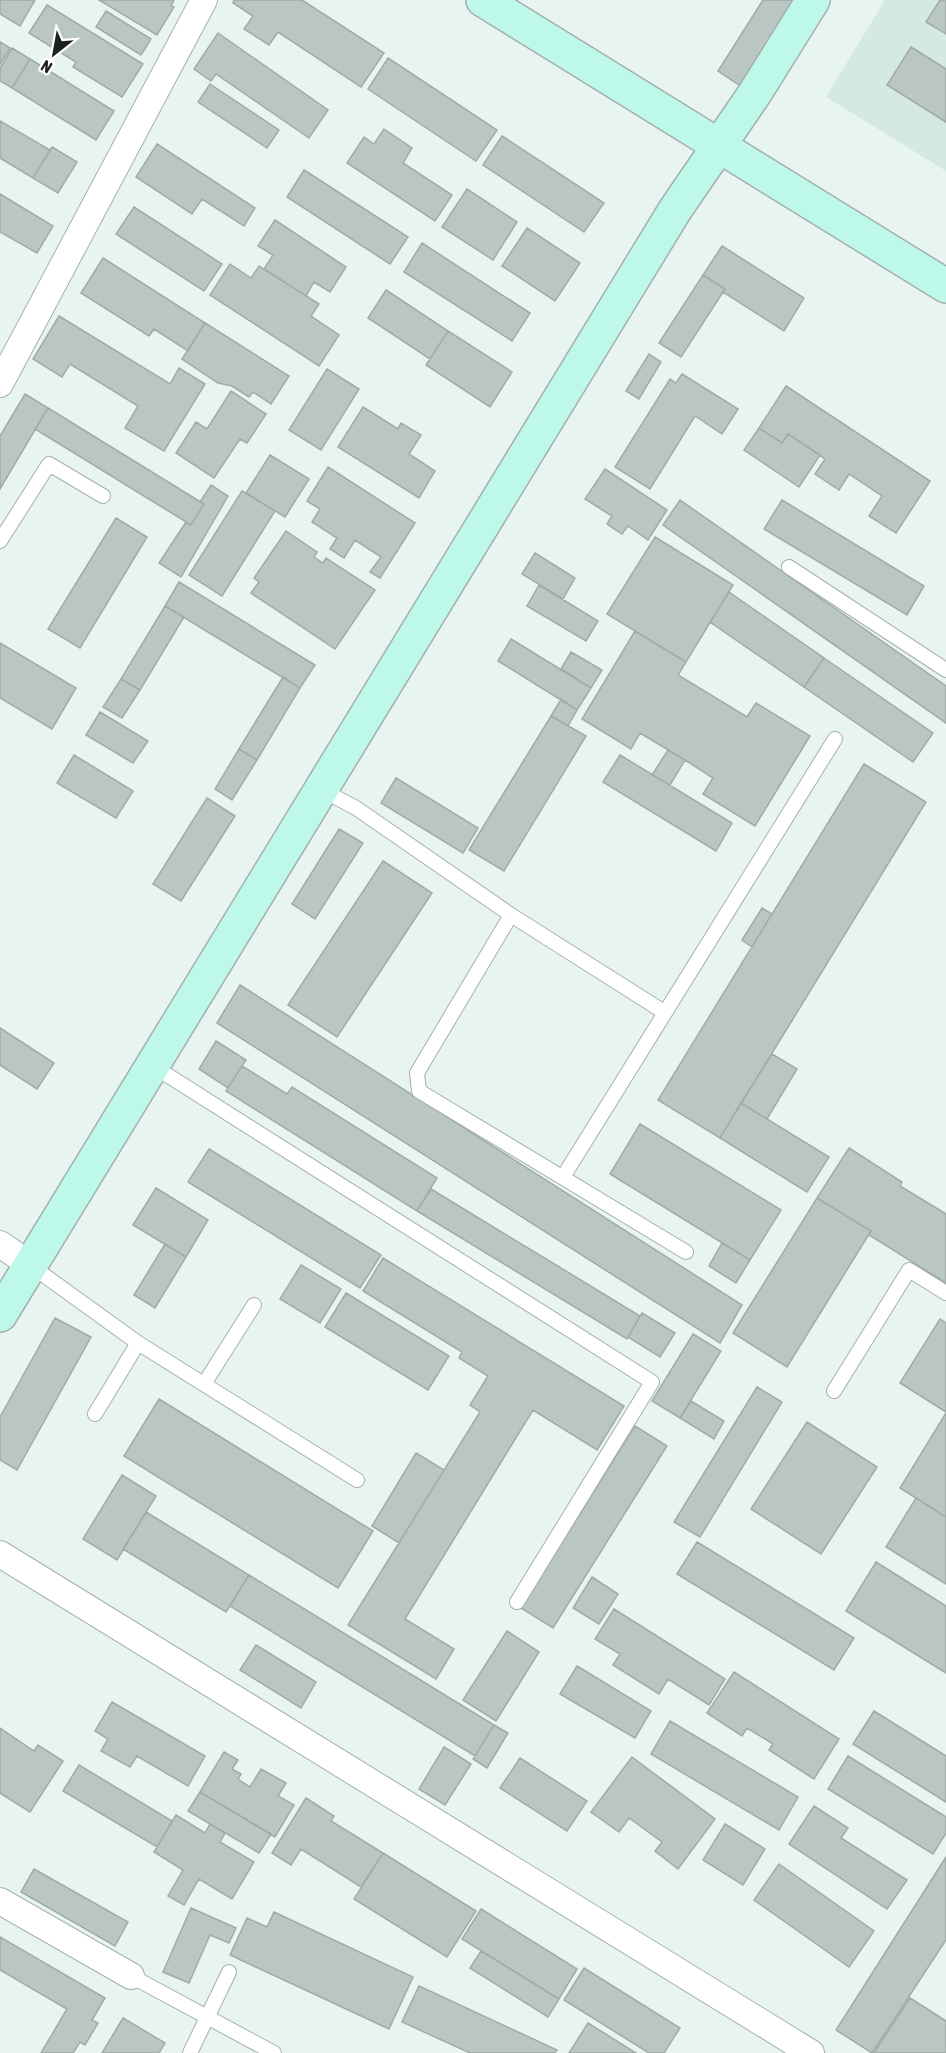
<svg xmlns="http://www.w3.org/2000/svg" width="946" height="2053" font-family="'Asap Condensed',sans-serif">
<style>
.built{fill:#d4e9e1}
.building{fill:#bac6c2;stroke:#a0aba7;stroke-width:1.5}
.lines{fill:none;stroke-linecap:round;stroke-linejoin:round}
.lane-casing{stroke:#a5b0ac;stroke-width:16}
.street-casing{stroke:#a5b0ac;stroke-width:28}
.secondary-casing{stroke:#a5b0ac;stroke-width:36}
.lane{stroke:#fff;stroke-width:14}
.street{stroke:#fff;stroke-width:26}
.secondary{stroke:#bef8ea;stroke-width:33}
</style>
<rect width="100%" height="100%" fill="#e8f4ef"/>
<!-- built -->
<path class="built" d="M885,0H946V171L826,97Z"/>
<!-- building -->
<path class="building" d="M0,0H35L20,26L0,14Z
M99,0H174L171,6L174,7L157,35Z
M234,0H302L384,53L361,87L278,32L269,45L244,29L253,16L233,3Z
M763,0H794L742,87L718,71Z
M940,0H946V34L926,22Z
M47,5L143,64L122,97L73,67L76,62L29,33Z
M106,11L151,39L141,55L96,27Z
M218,33L328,110L309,138L216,74L211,81L194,69Z
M0,42L10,48L0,64Z
M911,47L946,69V122L887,85Z
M12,48L30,59L12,88L0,81V68Z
M388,58L497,130L476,161L368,89Z
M30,59L114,111L96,140L12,88Z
M210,84L279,130L267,148L198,102Z
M0,121L50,150L33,178L0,158Z
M384,129L412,148L403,163L452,195L435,221L347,163L364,137L374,144Z
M502,136L604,203L584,232L483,165Z
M157,144L255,208L244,226L202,199L192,214L136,177Z
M52,147L77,162L58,193L33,178Z
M304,170L408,237L390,264L287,197Z
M467,189L517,222L493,260L442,227Z
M0,194L53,226L37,253L0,232Z
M134,207L222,264L204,291L116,234Z
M275,220L346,267L330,292L314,282L306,296L264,269L273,255L258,246Z
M527,228L580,263L555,301L502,266Z
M422,243L530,313L512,341L404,272Z
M722,246L804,298L784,331L723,292L725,289L703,275Z
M103,258L205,323L188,351L154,329L149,336L81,293Z
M230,264L251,278L259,266L319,304L311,316L339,335L319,366L210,295Z
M703,275L725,289L681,357L659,343Z
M386,290L448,331L430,359L368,318Z
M59,316L170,384L179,368L205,384L164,451L125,428L138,406L70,364L62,377L33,359Z
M205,323L289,376L271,404L253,392L249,397L232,386L218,383L182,359Z
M448,331L512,372L490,407L426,365Z
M649,354L661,362L639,399L626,391Z
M327,369L359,389L321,450L289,430Z
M682,374L738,409L722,434L695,416L650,489L615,467L670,379L676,383Z
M786,386L930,481L896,533L869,516L882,496L849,474L839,490L815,474L825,459L788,434L782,443L759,428Z
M231,391L266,414L247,443L240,439L214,478L176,453L196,422L207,429Z
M25,394L48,408L0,489V436Z
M363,407L398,429L401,423L421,435L409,454L435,471L419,498L338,447Z
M48,408L204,504L191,525L35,429Z
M759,428L782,443L788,434L820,455L799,487L744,450Z
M270,455L309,479L285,517L246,493Z
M328,467L415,523L380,578L370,572L381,557L355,540L344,558L330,549L337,538L312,522L320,509L307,501Z
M605,469L667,510L648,540L628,526L622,534L607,524L612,516L585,499Z
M211,485L228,496L181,577L159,563L186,522L191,525L204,504L200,502Z
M242,491L275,511L222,596L189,575Z
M680,500L946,686V723L663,525Z
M782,500L924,586L907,615L764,529Z
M116,518L147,537L80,648L48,629Z
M286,531L317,552L314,557L323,563L326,558L375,590L335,649L251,593L259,582L254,578Z
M655,537L733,585L686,662L607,614Z
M535,553L575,578L563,599L522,574Z
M179,582L315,665L300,688L165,606Z
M539,585L598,621L586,641L527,606Z
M729,592L824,658L804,687L710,622Z
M165,606L184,617L140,690L121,679Z
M635,631L686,662L678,675L747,717L756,703L810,736L755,826L703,794L713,778L685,760L640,733L631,749L582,719Z
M511,639L591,688L577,710L498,661Z
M0,643L76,688L52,729L0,698Z
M571,652L602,670L591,688L561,669Z
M824,658L933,733L913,762L804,687Z
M283,677L300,688L257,760L239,749Z
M121,679L140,690L122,718L103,707Z
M561,699L577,710L568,726L551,716Z
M100,712L148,741L133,763L86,735Z
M551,716L586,736L504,871L469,850Z
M239,749L257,760L232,800L215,789Z
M668,750L685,760L670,785L652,775Z
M74,755L133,791L116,818L57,783Z
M620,755L732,823L716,851L603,782Z
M864,764L926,802L720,1138L658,1100Z
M396,778L478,828L463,853L381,803Z
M207,798L235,816L181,901L153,884Z
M339,829L363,843L315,919L292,904Z
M383,861L432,893L337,1037L288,1005Z
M762,908L772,914L752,947L742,940Z
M240,985L742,1305L720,1343L217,1023Z
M0,1028L54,1063L37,1089L0,1065Z
M216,1041L246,1060L228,1088L199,1069Z
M772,1054L797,1069L767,1119L741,1103Z
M242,1066L287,1094L292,1087L437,1178L417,1211L226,1091Z
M741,1103L829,1157L807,1192L720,1138Z
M640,1124L781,1210L750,1260L610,1174Z
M849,1148L902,1182L900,1186L946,1214V1283L869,1235L871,1231L817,1198Z
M209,1149L381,1255L360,1288L188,1182Z
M156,1188L208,1220L186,1257L133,1225Z
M431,1189L640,1316L627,1339L417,1211Z
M817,1198L871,1231L787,1367L733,1333Z
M722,1243L750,1260L736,1283L709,1266Z
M165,1244L186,1257L155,1308L134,1295Z
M383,1258L624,1406L597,1450L533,1410L405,1619L454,1649L436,1679L348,1625L480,1412L470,1405L488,1376L459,1358L462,1352L363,1291Z
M301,1265L341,1289L320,1323L280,1299Z
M346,1293L449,1356L428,1390L325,1327Z
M642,1313L675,1333L660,1357L628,1337Z
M55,1318L91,1337L17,1470L0,1460V1417Z
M940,1319L946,1323V1412L900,1383Z
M693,1334L721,1351L680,1418L652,1401Z
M757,1387L782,1402L700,1537L674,1522Z
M159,1399L373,1531L338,1588L124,1456Z
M691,1401L724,1421L714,1439L680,1418Z
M946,1413V1517L900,1488Z
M807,1422L877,1467L821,1554L751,1509Z
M635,1426L667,1446L553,1628L521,1608Z
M416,1453L444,1470L399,1543L372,1526Z
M122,1475L156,1496L117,1560L83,1539Z
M916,1498L946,1517V1584L886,1547Z
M146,1512L249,1575L226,1612L123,1549Z
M697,1542L854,1638L834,1670L677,1574Z
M876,1562L946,1606V1673L846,1611Z
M249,1575L494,1725L475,1756L230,1606Z
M592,1577L618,1594L599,1624L573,1608Z
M614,1609L725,1679L709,1705L668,1679L659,1694L613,1665L620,1654L595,1639Z
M507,1631L539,1652L496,1721L463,1700Z
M256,1645L316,1682L301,1708L240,1670Z
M577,1666L651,1711L635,1738L560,1694Z
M734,1672L839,1739L814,1779L769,1750L773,1744L747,1728L742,1736L707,1713Z
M112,1702L205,1756L188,1786L137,1756L130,1767L101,1751L108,1739L95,1731Z
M874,1711L946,1756V1802L853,1744Z
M670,1721L798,1797L779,1830L651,1754Z
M494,1725L508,1733L487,1768L473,1759Z
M0,1728L34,1751L38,1745L63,1761L30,1812L0,1793Z
M444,1747L471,1764L445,1805L419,1789Z
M224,1752L238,1760L232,1769L241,1774L238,1779L250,1787L261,1769L286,1783L278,1796L294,1805L275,1837L200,1792Z
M848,1756L946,1817V1833L933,1854L828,1789Z
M632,1757L715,1819L678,1869L655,1851L662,1842L629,1818L619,1832L591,1812Z
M520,1758L587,1801L567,1831L500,1788Z
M79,1765L172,1821L157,1847L63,1791Z
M200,1792L271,1834L259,1853L188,1811Z
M306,1798L334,1816L331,1821L383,1853L361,1887L301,1849L291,1865L272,1853Z
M814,1806L848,1828L841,1838L907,1880L887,1909L789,1844Z
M176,1815L205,1833L210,1824L225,1833L220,1842L254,1862L232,1899L199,1879L184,1905L168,1896L183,1870L154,1852Z
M725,1824L765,1849L743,1885L703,1860Z
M383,1853L476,1911L447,1957L354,1899Z
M946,1857V1940L872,2053L836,2030Z
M779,1864L874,1931L849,1967L754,1900Z
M34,1869L128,1922L115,1946L21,1892Z
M191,1908L236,1928L229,1943L210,1935L189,1983L163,1972Z
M481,1909L577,1969L559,1999L462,1939Z
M274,1912L413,1977L389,2029L230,1955L247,1918L267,1927Z
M0,1937L105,1998L92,2020L98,2023L85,2045L80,2042L73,2053H41L67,2009L0,1970Z
M481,1951L559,1999L548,2017L470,1968Z
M584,1968L680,2028L664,2053H649L564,2000Z
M419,1986L557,2050L555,2053H470L402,2022Z
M910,1998L946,2021V2053H874Z
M123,2018L165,2043L159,2053H102Z
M588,2023L636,2053H569Z"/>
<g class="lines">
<defs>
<path id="lane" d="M0,541L49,464L103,496
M789,567L946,670
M322,790L356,808L511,915L664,1012
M511,915L417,1073L419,1091L686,1252
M153,1066L652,1382L517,1602
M563,1177L835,739
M30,1265L138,1343L357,1480
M204,1384L254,1305
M834,1391L909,1270L946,1293
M95,1414L138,1343
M131,1976L274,2053
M190,2053L229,1972"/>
<path id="street" d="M0,384L204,0
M0,1244L30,1265
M0,1554L811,2053
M0,1901L131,1976"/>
<path id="secondary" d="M483,0L946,286
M0,1315L675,210L755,93L813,0"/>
</defs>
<!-- lane casing -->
<use href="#lane" class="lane-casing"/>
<!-- street casing -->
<use href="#street" class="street-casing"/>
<!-- secondary casing -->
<use href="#secondary" class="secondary-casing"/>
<!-- lane -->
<use href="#lane" class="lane"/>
<!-- street -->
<use href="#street" class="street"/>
<!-- secondary -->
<use href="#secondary" class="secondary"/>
</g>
<!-- north arrow -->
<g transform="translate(54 54) rotate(211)" stroke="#ffffff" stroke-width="4.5" paint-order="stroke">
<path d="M0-4.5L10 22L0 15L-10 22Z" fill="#1c201e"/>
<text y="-9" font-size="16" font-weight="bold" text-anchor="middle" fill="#1c201e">N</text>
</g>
</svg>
